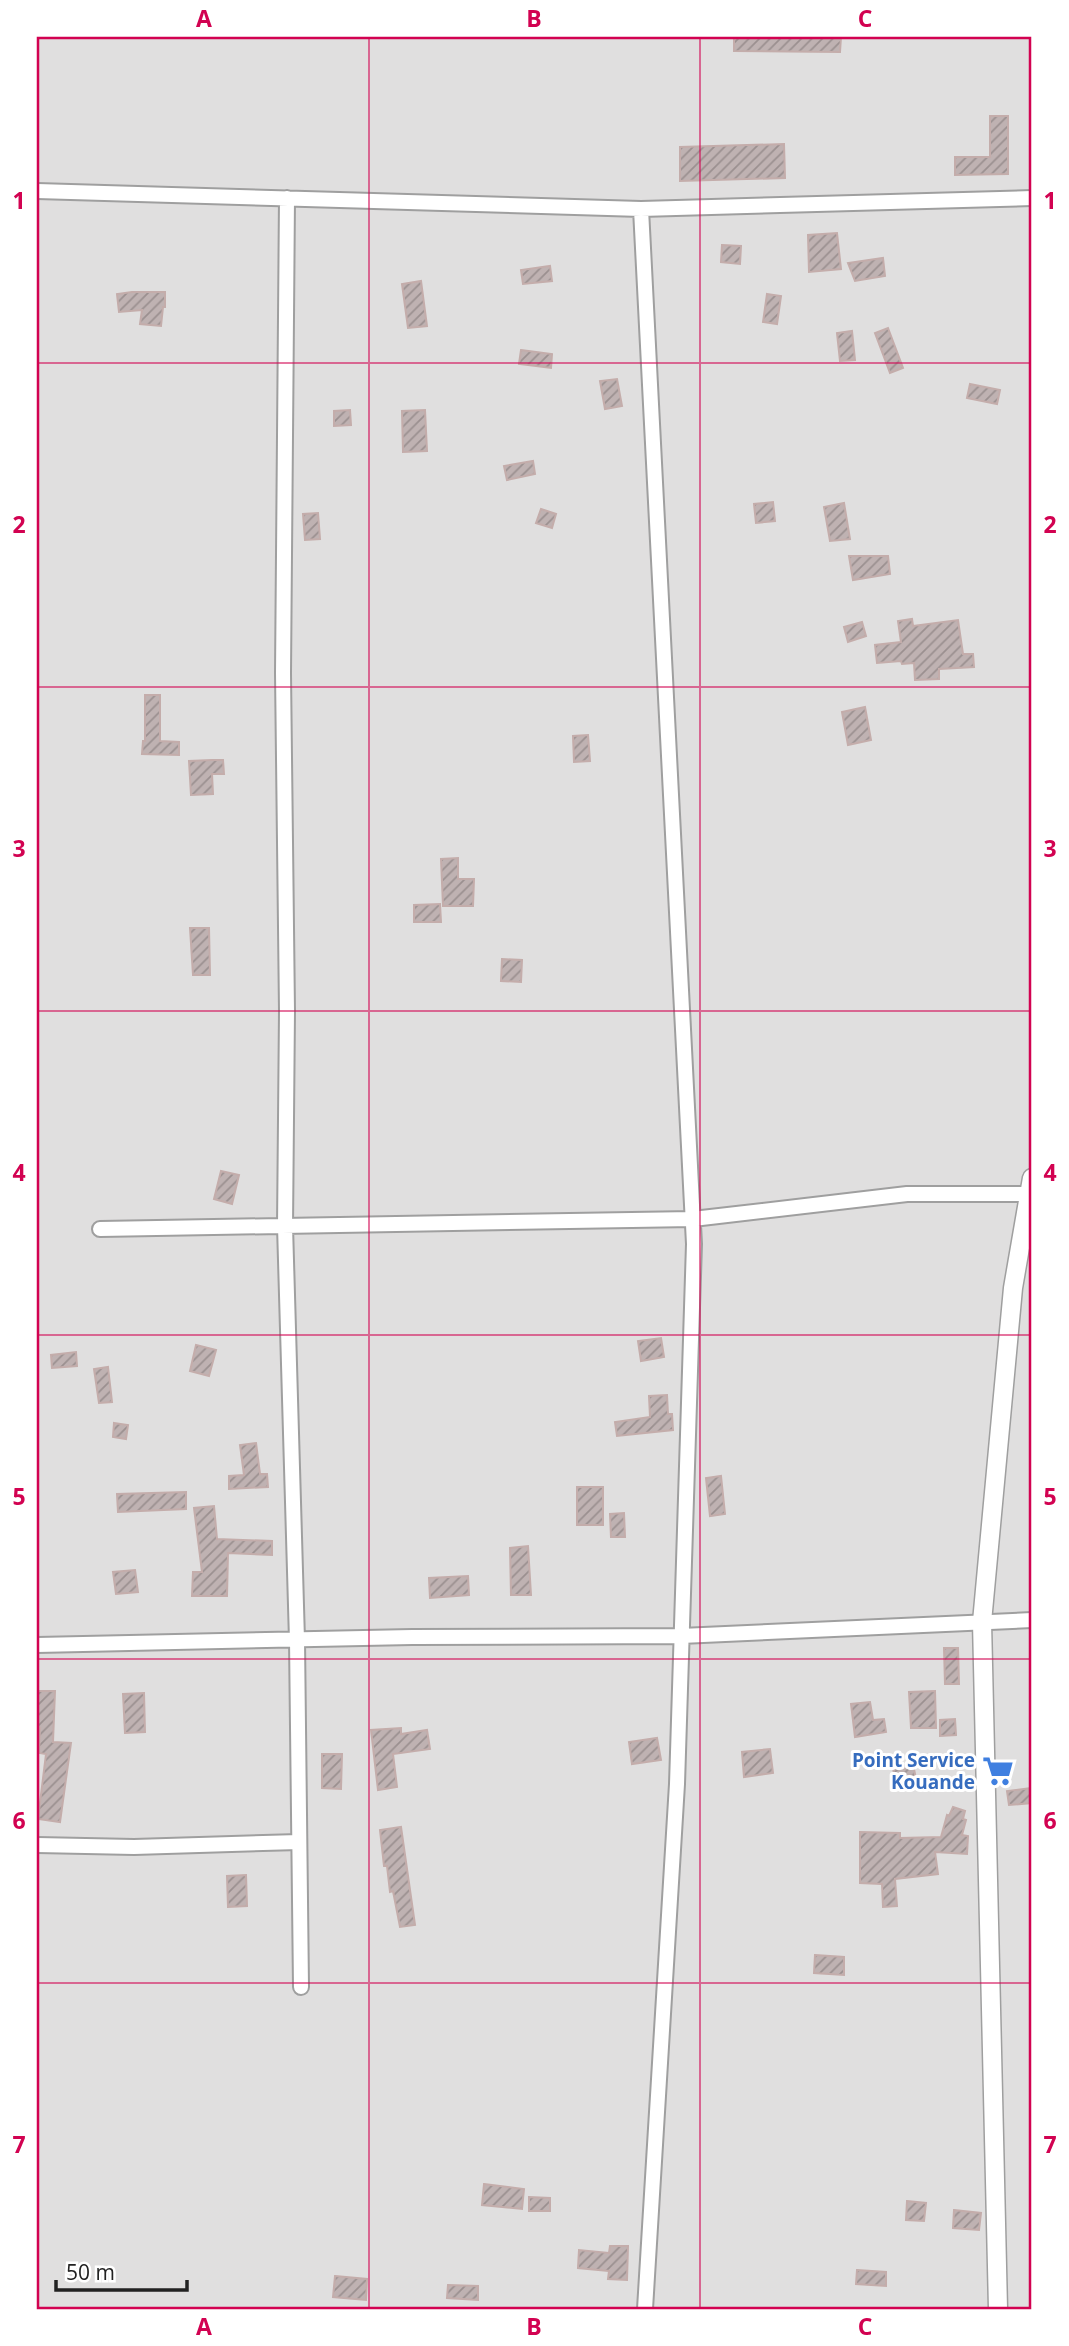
<svg xmlns="http://www.w3.org/2000/svg" width="1069" height="2346" font-family="'Open Sans',sans-serif">
<style>
.residential{fill:#e0dfdf}
.building{fill:url(#building-hatch);stroke:#c4adab;stroke-width:2}
.lines{fill:none;stroke-linecap:round;stroke-linejoin:round}
.minor-casing{stroke:#9f9f9f;stroke-width:18}
.tertiary-casing{stroke:#9f9f9f;stroke-width:21}
.minor{stroke:#fff;stroke-width:14}
.tertiary{stroke:#fff;stroke-width:18}
.grid{fill:none;stroke:#d20251;stroke-width:2;stroke-opacity:0.55}
.labels{text-anchor:middle;stroke-width:6;stroke-linejoin:round;paint-order:stroke}
.shop-label{font-size:19px;font-weight:bold;fill:#366cbe;stroke:#fff;text-anchor:end}
.neatline{fill:none;stroke:#d20251;stroke-width:2.5}
.grid-label{font-size:23px;text-anchor:middle;font-weight:bold;fill:#d20251}
</style>
<defs>
<pattern id="building-hatch" width="6" height="6" patternUnits="userSpaceOnUse" patternTransform="scale(1.75)"><rect width="6" height="6" fill="#bfb2b2"/><path d="M-1 1l2-2M0 6l6-6M5 7l2-2" fill="none" stroke="#9b9090"/></pattern>
</defs>
<rect width="100%" height="100%" fill="#f2ece9"/>
<!-- residential -->
<path class="residential" d="M37,37H1032V2309H37Z"/>
<!-- building -->
<path class="building" d="M734,37H841L840,52L734,51Z
M990,116H1008V174L955,175V157H990Z
M784,144L785,178L680,181V147Z
M837,233L841,269L809,272L808,235Z
M722,245L741,246L740,264L721,262Z
M883,258L885,276L855,281L848,263Z
M550,266L552,281L523,284L521,270Z
M421,281L427,326L408,328L402,284Z
M132,292H165V307H163L161,326L140,324L142,310L119,312L117,294Z
M767,294L781,296L777,324L763,322Z
M888,328L903,368L890,373L875,333Z
M852,331L855,360L840,361L837,333Z
M521,350L552,354L551,368L519,364Z
M617,379L622,406L605,409L600,381Z
M970,384L1000,390L997,404L967,398Z
M350,410L351,425L334,426V411Z
M425,410L427,451L403,452L402,411Z
M533,461L535,474L507,480L504,466Z
M773,502L775,521L756,523L754,504Z
M844,503L850,539L830,541L824,507Z
M541,509L556,514L552,528L536,523Z
M318,513L320,539L305,540L303,514Z
M849,556H888L890,574L853,580Z
M912,619L913,626L958,620L963,654H973L974,667L939,669V679L915,680L914,663L902,664L901,661L877,663L875,645L901,642L898,621Z
M862,622L866,636L848,642L844,627Z
M145,695H160V741L179,742V755L142,754L143,741H145Z
M865,707L871,740L848,745L842,712Z
M588,735L590,761L574,762L573,736Z
M212,760H223L224,774H212L213,794L191,795L189,761Z
M458,858V879H474L473,906H443L441,859Z
M440,904L441,922H414V905Z
M190,928H209L210,975H193Z
M502,959L522,960L521,982L501,981Z
M221,1171L239,1175L232,1204L214,1199Z
M661,1338L664,1357L641,1361L638,1341Z
M196,1345L216,1350L209,1376L190,1371Z
M76,1352L77,1366L52,1368L51,1355Z
M108,1367L112,1402L99,1403L94,1369Z
M667,1395L668,1414H672L673,1430L617,1436L615,1422L650,1417L649,1396Z
M114,1423L128,1425L126,1439L113,1437Z
M256,1443L260,1474H267L268,1487L229,1489V1476L244,1475L240,1445Z
M721,1476L725,1514L710,1516L706,1478Z
M577,1487H603V1525H577Z
M186,1492V1509L118,1512L117,1494Z
M214,1506L217,1539L272,1541V1555L228,1553L227,1596H192L193,1572H202L194,1508Z
M624,1513L625,1537H611L610,1514Z
M528,1546L531,1595H511L510,1548Z
M135,1570L138,1592L116,1594L113,1572Z
M468,1576L469,1595L430,1598L429,1578Z
M944,1648H958L959,1684H945Z
M37,1691H55L53,1742L71,1743L60,1822L38,1819L46,1754L39,1753L40,1728H37Z
M935,1691L936,1728H911L909,1692Z
M144,1693L145,1732L125,1733L123,1694Z
M870,1702L873,1720L884,1719L886,1732L855,1737L851,1704Z
M955,1719L956,1735L940,1736V1720Z
M401,1728V1734L427,1730L430,1749L393,1754L397,1787L378,1790L371,1730Z
M657,1738L661,1760L632,1764L629,1742Z
M770,1749L773,1773L744,1777L742,1752Z
M322,1754H342L341,1789L322,1788Z
M913,1764L916,1779L895,1782L893,1767Z
M1032,1788V1803L1009,1805L1007,1791Z
M953,1807L965,1811L963,1819L966,1820L962,1835L968,1836L967,1854L935,1852L938,1874L895,1879L897,1906L883,1907L882,1884L860,1883V1832L900,1833V1838L941,1837L947,1815L949,1816Z
M401,1827L415,1925L400,1927L393,1891L390,1892L387,1866H384L380,1830Z
M246,1875L247,1906L228,1907L227,1876Z
M815,1955L844,1957V1975L814,1973Z
M484,2184L524,2189L522,2209L482,2205Z
M529,2197L550,2198V2211H529Z
M907,2201L926,2203L924,2221L906,2220Z
M954,2210L981,2213L979,2230L953,2228Z
M610,2246H628L627,2280L608,2279L609,2271L578,2268L579,2250L609,2253Z
M857,2270L886,2272V2286L856,2284Z
M335,2276L367,2279L366,2300L333,2297Z
M448,2285L478,2286V2300L447,2298Z"/>
<g class="lines">
<defs>
<path id="minor" d="M37,191L641,209L1032,198
M287,198L283,673L287,1011L285,1226L297,1640L301,1987
M641,209L694,1244L677,1784L645,2309
M100,1229L693,1219L907,1194H1030
M37,1645L412,1637L681,1636L1032,1620
M37,1845L134,1847L299,1842"/>
<path id="tertiary" d="M998,2309L982,1622L1013,1288L1032,1178"/>
</defs>
<!-- minor casing -->
<use href="#minor" class="minor-casing"/>
<!-- tertiary casing -->
<use href="#tertiary" class="tertiary-casing"/>
<!-- minor -->
<use href="#minor" class="minor"/>
<!-- tertiary -->
<use href="#tertiary" class="tertiary"/>
</g>
<!-- grid -->
<path class="grid" d="M369,37V2309M700,37V2309M37,363H1032M37,687H1032M37,1011H1032M37,1335H1032M37,1659H1032M37,1983H1032"/>
<!-- icons -->
<defs>
<symbol id="supermarket-bare" viewBox="-9 -9 18 18"><path d="M-6-5.5h2.5l.6 2H6L4.5 2H-2.5L-4.4-4H-6ZM-1.5 3.2a1.3 1.3 0 1 0 .1 0ZM3 3.2a1.3 1.3 0 1 0 .1 0Z" fill="#3f7fe0" stroke="#fff" stroke-width="2.5" paint-order="stroke"/></symbol>
</defs>
<g fill-rule="evenodd">
<use href="#supermarket-bare" x="976" y="1749" width="44" height="44"/>
</g>
<g class="labels">
<!-- shop labels -->
<g class="shop-label">
<text x="975" y="1767">Point Service<tspan x="975" dy="22">Kouande</tspan></text>
</g>
</g>
<!-- border -->
<rect width="1069" height="2346" fill="none" stroke="#ffffff" stroke-width="77"/>
<!-- scale -->
<path d="M56 2280v10h131v-10" fill="none" stroke="#222222" stroke-width="3.5"/>
<text x="66" y="2280" font-size="21" fill="#222222" stroke="#ffffff" stroke-width="5" paint-order="stroke">50 m</text>
<rect x="38" y="38" width="992" height="2270" class="neatline"/>
<g class="grid-label">
<text x="204" y="27">A</text>
<text x="534" y="27">B</text>
<text x="865" y="27">C</text>
<text x="19" y="209">1</text>
<text x="1050" y="209">1</text>
<text x="19" y="533">2</text>
<text x="1050" y="533">2</text>
<text x="19" y="857">3</text>
<text x="1050" y="857">3</text>
<text x="19" y="1181">4</text>
<text x="1050" y="1181">4</text>
<text x="19" y="1505">5</text>
<text x="1050" y="1505">5</text>
<text x="19" y="1829">6</text>
<text x="1050" y="1829">6</text>
<text x="19" y="2153">7</text>
<text x="1050" y="2153">7</text>
<text x="204" y="2335">A</text>
<text x="534" y="2335">B</text>
<text x="865" y="2335">C</text>
</g>
</svg>
